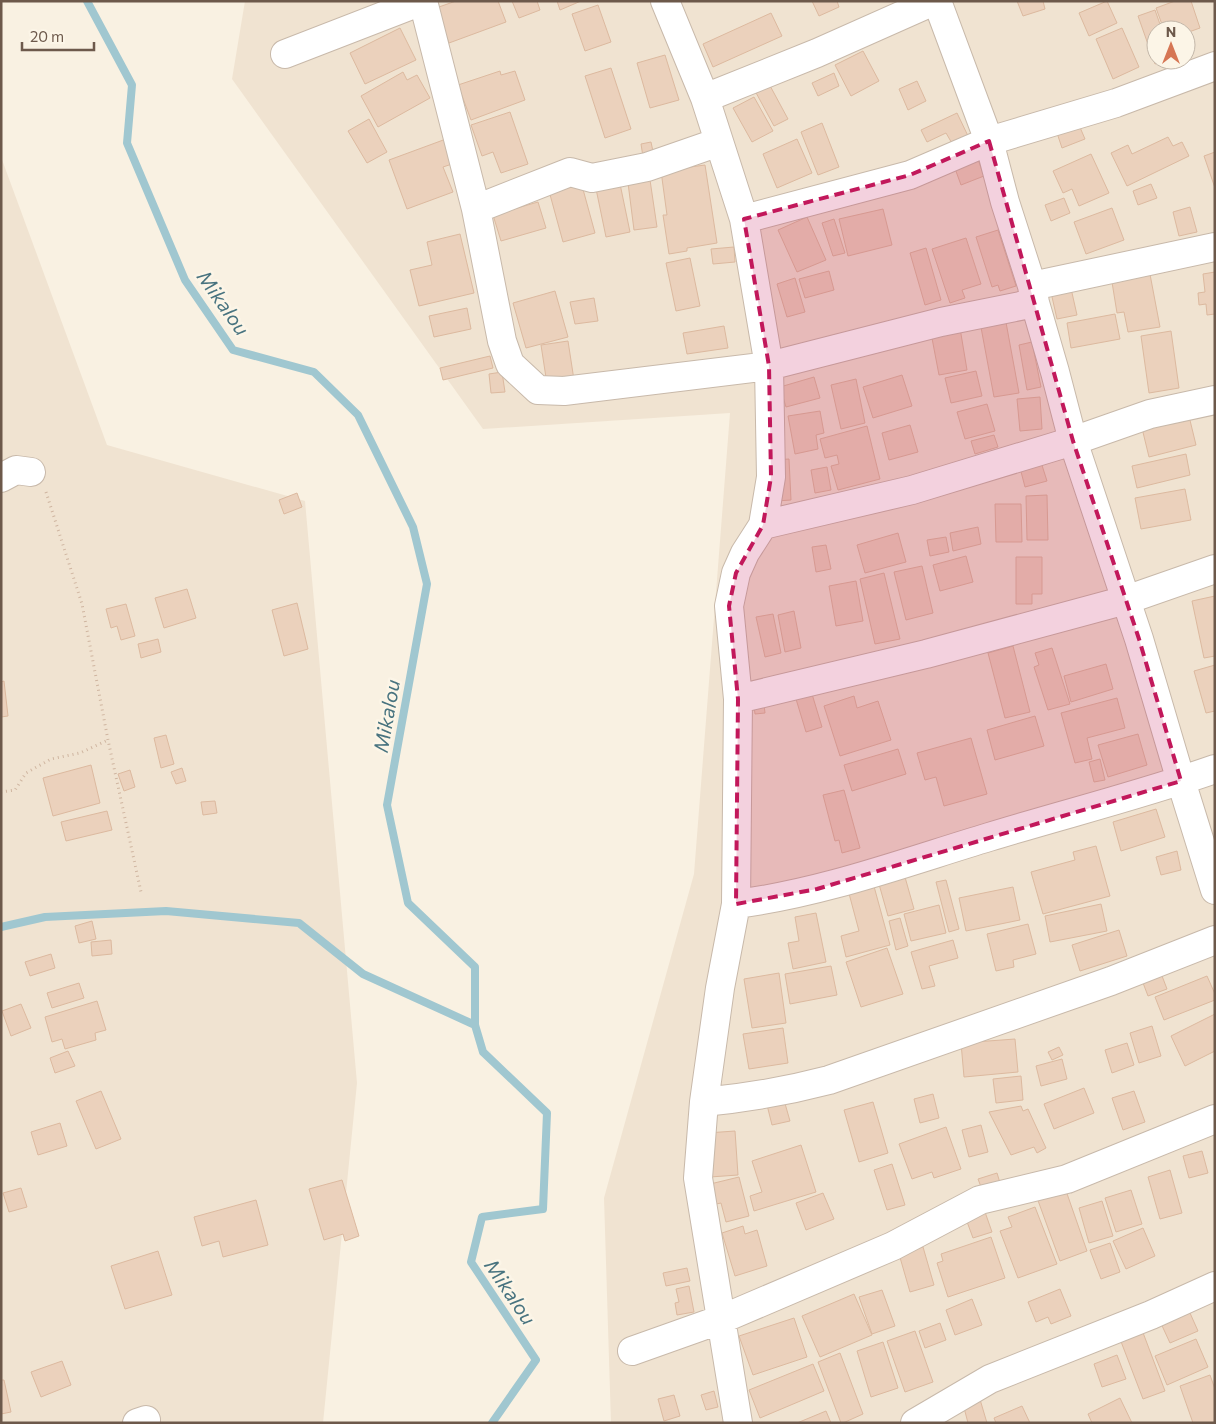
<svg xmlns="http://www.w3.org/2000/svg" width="1216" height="1424" font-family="Commissioner,sans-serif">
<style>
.residential{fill:#f0e3d1;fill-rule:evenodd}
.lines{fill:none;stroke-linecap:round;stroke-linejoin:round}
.stream{stroke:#a0c7d0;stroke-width:8}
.building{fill:#ebd1bc;stroke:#dcb99f}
.minor-casing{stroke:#c8b9aa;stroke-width:30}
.path{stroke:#cfb5a0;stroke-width:3;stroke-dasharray:1 4;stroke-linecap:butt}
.minor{stroke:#fff;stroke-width:28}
.marked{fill:#c2185b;fill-opacity:0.2;stroke:#c2185b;stroke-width:4;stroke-dasharray:10 6;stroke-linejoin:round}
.labels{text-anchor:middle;stroke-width:5;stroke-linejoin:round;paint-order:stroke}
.water-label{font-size:20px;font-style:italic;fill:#48737f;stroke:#fcf5e7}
</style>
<rect width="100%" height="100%" fill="#f9f1e2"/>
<!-- residential -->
<path class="residential" d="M245,1H1215V1423H611L604,1198L694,874L730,413L483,429L232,79ZM1156,30H1186V60H1156Z
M1,157L107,445L305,501L357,1083L323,1423H1Z"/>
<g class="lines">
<!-- stream -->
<path class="stream" d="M87,1L132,85L127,143L185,280L233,350L314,372L358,415L413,527L427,584L387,805L408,903L475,967V1025L483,1052L547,1113L543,1209L482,1217L471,1262L536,1360L492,1423
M1,927L45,917L166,911L299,923L363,974L475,1025"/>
</g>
<!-- building -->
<path class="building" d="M456,1H498L506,22L449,43L436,8Z
M512,1H537L540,10L519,18Z
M557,1H581L560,10Z
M812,1H837L839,7L819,16Z
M1017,1H1043L1045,9L1023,16Z
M1107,1L1117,23L1089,36L1079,13Z
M1175,1H1191L1200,28L1186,33V30H1164L1156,8Z
M598,5L611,42L585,51L572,14Z
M1155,10L1162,30H1156V60H1168L1155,64L1138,16Z
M771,13L782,36L713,67L703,44Z
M400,28L416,60L365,84L350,53Z
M1122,28L1139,67L1113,79L1096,39Z
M863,51L879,81L851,96L835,65Z
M665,55L679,100L650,108L637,63Z
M611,68L631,129L605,138L585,76Z
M500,71L501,75L515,71L525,100L471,120L458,85Z
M403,72L407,80L417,75L430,98L378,127L361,96Z
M834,73L839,86L818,96L812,83Z
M917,81L926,101L908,110L899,89Z
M768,82L788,119L774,126L754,89Z
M754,97L773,131L752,142L733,108Z
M510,112L528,164L501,173L493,152L482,156L471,125Z
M957,113L969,138L953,145L946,133L927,142L921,130Z
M369,119L387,152L367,163L348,131Z
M822,123L839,167L818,175L801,132Z
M1079,125L1085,139L1062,148L1057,133Z
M1168,137L1173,146L1182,142L1189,156L1127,186L1111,153L1128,145L1132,154Z
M446,139L455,163L443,167L453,192L407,209L389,160Z
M797,139L812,173L777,188L763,154Z
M651,142L655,161L644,163L641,144Z
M1215,152V188L1204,156Z
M976,154L984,176L961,185L953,163Z
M1091,154L1109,193L1079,206L1072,189L1063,193L1053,171Z
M705,165L717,243L687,248V251L669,254L663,215H667L661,171Z
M619,179L630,232L606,237L595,184Z
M650,180L657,227L634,230L628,183Z
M581,182L595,233L563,242L549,191Z
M1151,184L1157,198L1138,205L1133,191Z
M1064,198L1070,213L1051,221L1045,205Z
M538,202L546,228L501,241L493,215Z
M1190,207L1197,232L1179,236L1173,212Z
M1112,208L1124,240L1086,254L1074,222Z
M883,209L892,245L848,256L839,219Z
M807,217L826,260L797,272L778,230Z
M834,219L845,253L833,256L822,223Z
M998,230L1016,286L1000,291L998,285L992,287L976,237Z
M460,234L474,293L419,306L410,270L432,265L427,242Z
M966,238L981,284L962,290L965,298L950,303L932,249Z
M734,247L735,262L713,264L711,249Z
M926,248L941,300L925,305L910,253Z
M690,258L700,306L676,311L666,263Z
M1149,269L1160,327L1128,332L1124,312L1117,313L1111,276Z
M829,271L834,290L805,298L799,279Z
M1215,272V314L1207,315L1206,304L1199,305L1198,293L1205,292L1203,274Z
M795,278L805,312L787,317L777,284Z
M1070,284L1077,315L1057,319L1050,288Z
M555,291L568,337L526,348L513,303Z
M594,298L598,321L575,324L570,302Z
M467,308L471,329L434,337L429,316Z
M1115,314L1120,339L1071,348L1067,323Z
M1005,317L1019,393L994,397L980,322Z
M724,326L728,348L687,354L683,333Z
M960,328L967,370L939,375L931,333Z
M1171,331L1179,388L1149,393L1141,336Z
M568,341L574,380L547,384L541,345Z
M1032,342L1041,387L1027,390L1019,345Z
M490,356L493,368L443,380L440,368Z
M976,371L982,396L951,403L945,378Z
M502,372L505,392L491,393L489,374Z
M902,375L912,406L873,418L863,387Z
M814,377L820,398L786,407L780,387Z
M856,379L865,423L841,429L831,385Z
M1040,397L1042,429L1020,431L1017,399Z
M987,404L995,431L965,439L957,412Z
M820,411L824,433L816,435L818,449L795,454L788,416Z
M1188,412L1196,445L1149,457L1141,424Z
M910,425L918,452L889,460L882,433Z
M867,426L880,479L838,490L831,466L839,464L837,455L825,458L820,439Z
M994,435L998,447L975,454L971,441Z
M1186,454L1190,475L1137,488L1132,466Z
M789,459L791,500L776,501L774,460Z
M1040,459L1047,481L1025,487L1019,464Z
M827,467L831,490L815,493L811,470Z
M1185,489L1191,520L1141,529L1135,498Z
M297,493L302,507L284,514L279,500Z
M1047,495L1048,540H1027L1026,496Z
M995,504H1021L1022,542H996Z
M978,527L981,544L953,551L950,533Z
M898,533L906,562L865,573L857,545Z
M946,537L949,552L930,556L927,540Z
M826,545L831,569L816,572L812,547Z
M966,556L973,582L940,591L933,565Z
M1016,557H1042V594H1032V604H1016Z
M922,566L933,613L906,620L894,572Z
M884,573L900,639L875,644L860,579Z
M856,581L863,621L836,626L829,586Z
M187,589L196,618L164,628L155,598Z
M1215,596V656L1204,658L1192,601Z
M297,603L308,649L284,656L272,610Z
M126,604L135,636L121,640L117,626L111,628L106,609Z
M794,611L801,648L785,652L778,615Z
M773,614L781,653L765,657L756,617Z
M158,639L161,652L141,658L138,644Z
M1013,646L1030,712L1005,718L988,653Z
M1052,648L1070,704L1048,710L1034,667L1039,665L1035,653Z
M1106,664L1113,689L1071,702L1064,676Z
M1215,665V711L1206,713L1194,671Z
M4,681L8,716L1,717V682Z
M812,694L822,727L806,732L796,699Z
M854,696L857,708L878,701L891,740L840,756L824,706Z
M763,697L765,713L755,714L753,699Z
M1117,698L1125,728L1087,738L1092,759L1075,763L1061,713Z
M1035,716L1044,746L995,760L987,730Z
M1138,734L1147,765L1108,777L1098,745Z
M166,735L174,764L161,768L154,738Z
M971,738L987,794L944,806L936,777L925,780L917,753Z
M898,749L906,774L852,791L844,765Z
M1100,759L1105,780L1094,782L1089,762Z
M91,765L100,803L53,816L43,778Z
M182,768L186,781L176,784L171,772Z
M130,770L135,787L124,791L118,774Z
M844,790L860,848L842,853L839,840L835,841L823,795Z
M215,801L217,813L203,815L201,802Z
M1156,809L1165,837L1121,851L1113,822Z
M107,811L112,830L66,841L61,822Z
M1096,846L1110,896L1043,914L1031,872L1075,860L1073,852Z
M1177,851L1181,870L1161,875L1156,857Z
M903,870L914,909L888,916L877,877Z
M872,879L890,945L846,957L841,936L859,931L847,886Z
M946,880L959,929L949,932L936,882Z
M1013,887L1020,920L966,931L959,898Z
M1101,904L1107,931L1050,942L1045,916Z
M939,905L946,933L911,941L904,914Z
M816,913L826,962L793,969L788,943L799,941L795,917Z
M900,918L908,946L896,950L889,921Z
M92,921L96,939L79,943L75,926Z
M1028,924L1036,954L1013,960L1014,967L996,971L987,934Z
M1119,930L1127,956L1080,971L1072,945Z
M111,940L112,954L92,956L91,942Z
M953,940L958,958L929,966L935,986L922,989L911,952Z
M887,948L903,994L861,1007L846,962Z
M51,954L55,968L30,976L25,962Z
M831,966L837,995L790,1004L785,974Z
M1159,968L1167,989L1148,996L1140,975Z
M779,973L786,1023L752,1028L744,979Z
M1207,976L1215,994V1000L1164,1020L1155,997Z
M79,983L84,998L52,1008L47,993Z
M97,1001L106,1030L95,1033L96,1040L65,1049L62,1039L52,1042L45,1017Z
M21,1004L31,1028L11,1036L2,1011Z
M1215,1014V1051L1185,1066L1171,1036Z
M1152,1026L1161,1056L1139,1063L1130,1033Z
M783,1028L788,1063L749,1069L743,1034Z
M1015,1039L1018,1072L964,1077L961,1043Z
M1127,1043L1134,1065L1112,1073L1105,1050Z
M1059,1047L1063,1055L1052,1060L1048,1052Z
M68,1051L75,1066L55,1073L50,1058Z
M1062,1059L1067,1079L1041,1086L1036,1066Z
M1021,1076L1023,1100L996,1103L993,1079Z
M1084,1088L1094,1113L1054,1129L1044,1104Z
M101,1091L121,1139L96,1149L76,1101Z
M1134,1091L1145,1122L1123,1130L1112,1098Z
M933,1094L939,1118L920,1123L914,1099Z
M784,1100L790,1121L772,1125L767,1105Z
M873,1102L888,1153L859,1162L844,1110Z
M1021,1106L1023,1111L1028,1109L1046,1148L1037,1153L1034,1147L1011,1155L989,1112Z
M60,1123L67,1146L38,1155L31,1132Z
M981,1125L988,1152L969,1157L962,1130Z
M946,1127L961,1169L934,1178L932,1172L912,1179L899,1144Z
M735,1131L738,1175L710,1177L707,1133Z
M801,1145L816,1192L754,1211L750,1196L762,1192L752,1161Z
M1202,1151L1208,1173L1189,1178L1183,1156Z
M892,1164L905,1205L887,1210L874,1170Z
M1170,1170L1182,1213L1160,1219L1148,1177Z
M997,1173L1001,1186L983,1192L978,1179Z
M739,1177L749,1216L726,1222L721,1203L707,1206L702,1186Z
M342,1180L359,1236L345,1241L343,1234L324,1240L309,1189Z
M1064,1185L1087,1251L1060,1261L1036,1195Z
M21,1188L27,1207L9,1212L3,1193Z
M1131,1190L1142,1224L1116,1232L1105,1198Z
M823,1193L834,1219L806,1230L796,1203Z
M256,1200L268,1245L223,1257L219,1241L202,1246L194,1217Z
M1102,1201L1113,1236L1089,1243L1079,1208Z
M1035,1207L1057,1264L1018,1278L1000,1231L1012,1227L1008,1217Z
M985,1212L992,1232L973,1238L966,1219Z
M743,1226L745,1234L757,1230L767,1266L735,1276L722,1233Z
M1143,1228L1155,1256L1126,1269L1113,1241Z
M991,1237L1005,1278L948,1297L937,1263L943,1261L941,1254Z
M1110,1243L1120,1272L1101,1279L1090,1250Z
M923,1247L934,1285L910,1292L899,1254Z
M158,1251L172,1295L125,1309L111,1266Z
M687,1268L690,1281L666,1286L663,1273Z
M689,1286L694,1312L677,1315L675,1303L679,1302L676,1289Z
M1060,1289L1071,1316L1051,1324L1048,1317L1036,1322L1028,1302Z
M882,1290L895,1326L872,1334L859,1297Z
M854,1294L872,1335L820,1357L802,1316Z
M972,1299L982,1325L955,1335L946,1310Z
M1186,1304L1198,1331L1170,1343L1158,1317Z
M794,1318L807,1357L753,1375L739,1336Z
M940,1323L946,1340L925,1348L919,1331Z
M1142,1330L1165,1391L1143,1399L1120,1339Z
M915,1331L933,1382L905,1392L887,1341Z
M1196,1339L1208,1367L1167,1385L1155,1356Z
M883,1342L898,1388L871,1397L857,1351Z
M840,1353L863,1414L843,1423H841L818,1362Z
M1117,1355L1126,1379L1102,1387L1094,1364Z
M62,1361L71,1385L41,1397L31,1372Z
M813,1364L824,1391L760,1418L749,1390Z
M1210,1375L1215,1389V1423H1193L1180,1386Z
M1,1380H4L11,1412L1,1414Z
M714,1391L718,1407L706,1410L701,1395Z
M674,1395L680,1416L664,1421L658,1399Z
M979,1396L987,1423H968L962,1400Z
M1120,1398L1132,1423H1092L1088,1414Z
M1022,1406L1030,1423H996L994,1418Z
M826,1411L831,1423H797Z"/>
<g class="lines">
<defs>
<path id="minor" d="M423,1L476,209L502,341L510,364L538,390L564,391L769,366L941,322L1035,303
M665,1L705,98L744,219L769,366L771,477L763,525L745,553L736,573L729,606L738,699L736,904L720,988L704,1102L698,1178L738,1423
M937,1L989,141L1005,202L1032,286L1035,303L1055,372L1073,441L1139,639L1181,781L1215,890
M285,54L422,1
M705,98L817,53L934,1
M476,209L570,172L592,178L647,167L719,142
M744,219L910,175L989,141L1116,103L1215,66
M1032,286L1215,247
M1,478L16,470L31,472
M763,525L912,490L1073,441L1150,414L1215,400
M738,699L926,654L1126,600L1215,569
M736,904C823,893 906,862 989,837C1064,814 1141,795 1215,769
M704,1102C747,1098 787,1091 829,1080L1111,981L1215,940
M632,1351L722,1319L893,1246L980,1200L1067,1179L1215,1119
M137,1423L146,1420
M915,1423L990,1379L1151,1315L1215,1286"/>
</defs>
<!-- minor casing -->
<use href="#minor" class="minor-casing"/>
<!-- path -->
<path class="path" d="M46,492L82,604L108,740L141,892
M1,792L15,790L26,773L51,759L80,753L108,740"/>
<!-- minor -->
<use href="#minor" class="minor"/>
</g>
<!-- marked area -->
<path class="marked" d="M989,141L1073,441L1139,639L1181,781L817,889L736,904L738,699L729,606L736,573L763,525L771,477L769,366L744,219L910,175Z"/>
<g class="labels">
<!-- water labels -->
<g class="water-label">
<text transform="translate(223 303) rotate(55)" y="7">Mikalou</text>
<text transform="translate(387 716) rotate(-80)" y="7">Mikalou</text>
<text transform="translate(510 1292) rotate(56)" y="7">Mikalou</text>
</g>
</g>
<!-- border -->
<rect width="1216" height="1424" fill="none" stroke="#6d594b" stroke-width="5"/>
<!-- north arrow -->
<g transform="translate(1171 45)"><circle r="24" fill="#fcf5e7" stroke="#c3b7a9"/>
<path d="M0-4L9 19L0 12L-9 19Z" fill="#d67654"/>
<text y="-8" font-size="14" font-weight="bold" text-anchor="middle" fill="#6d594b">N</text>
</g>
<!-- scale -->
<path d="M22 42v8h72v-8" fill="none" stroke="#6d594b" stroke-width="2.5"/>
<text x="30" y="42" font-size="15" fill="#6d594b" stroke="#fcf5e7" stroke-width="4" paint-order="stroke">20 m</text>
</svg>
